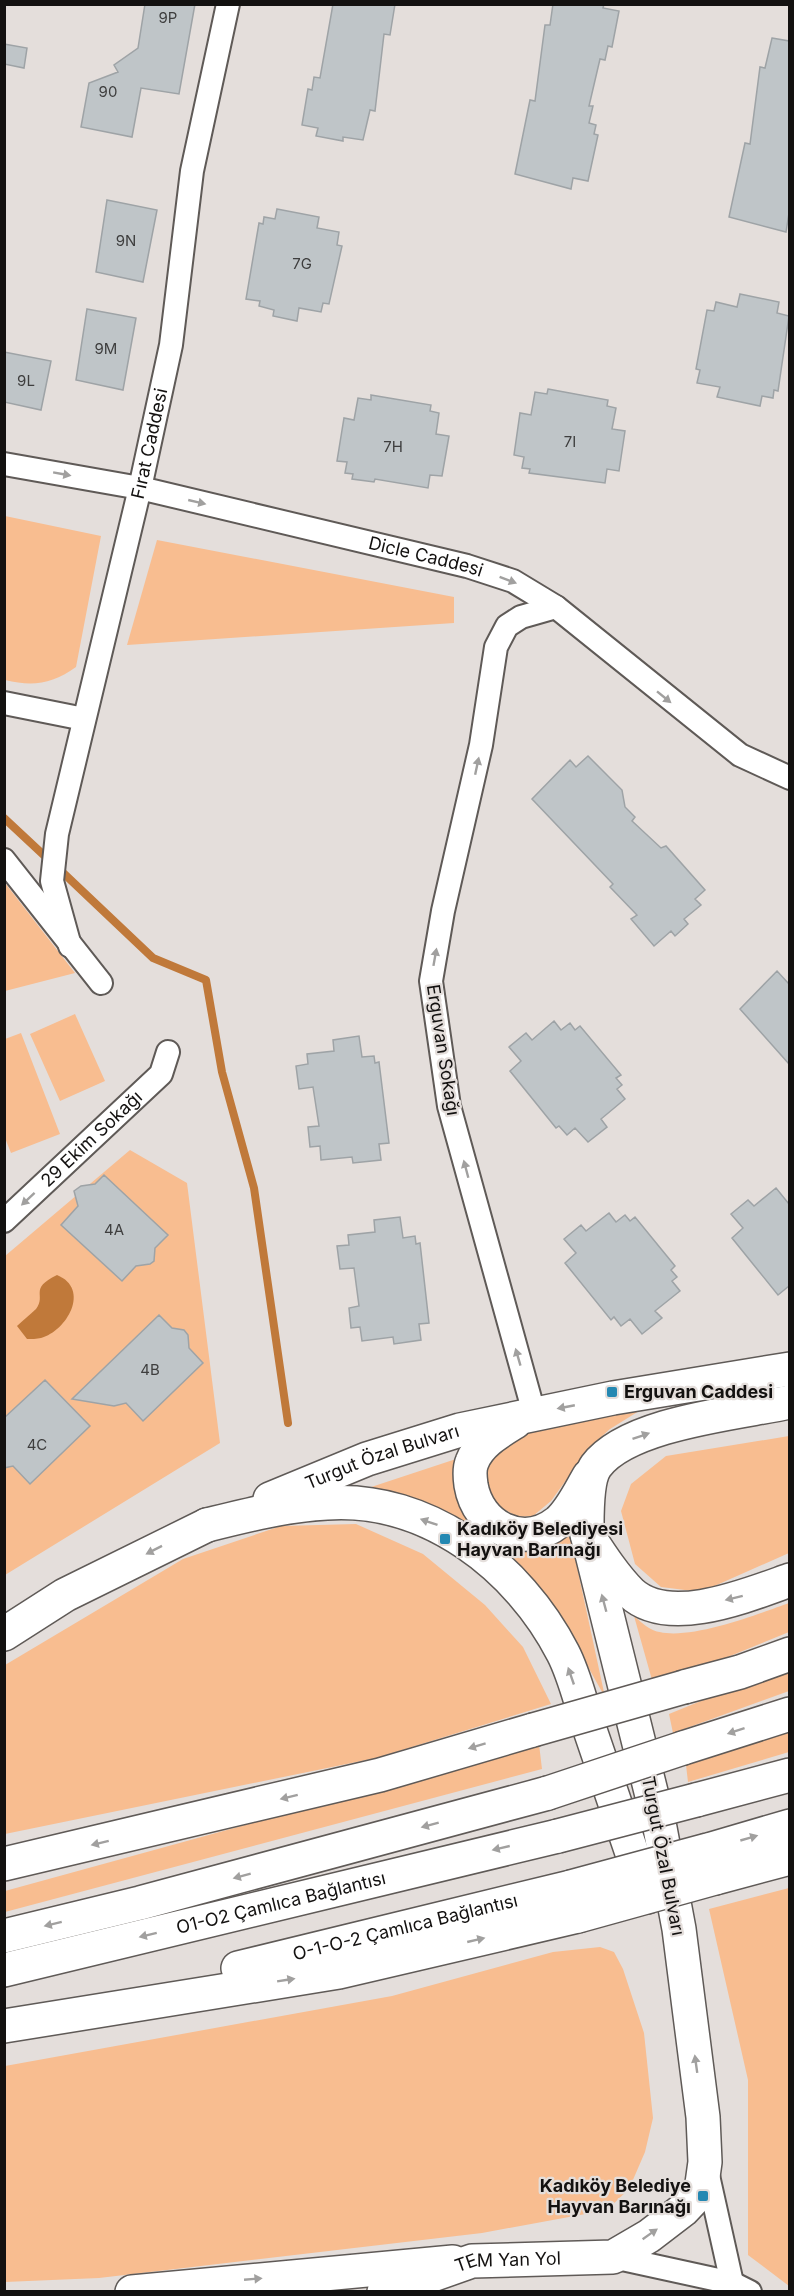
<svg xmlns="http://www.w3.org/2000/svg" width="794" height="2296" font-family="Inter,sans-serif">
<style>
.green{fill:#f8bd90}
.water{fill:#c0793a}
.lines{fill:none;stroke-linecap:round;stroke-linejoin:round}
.stream{stroke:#c0793a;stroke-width:8}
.building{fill:#bfc5c8;stroke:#9ea3a6;stroke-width:1.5}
.minor-casing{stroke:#5f5a57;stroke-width:26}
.secondary-casing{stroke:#5f5a57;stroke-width:36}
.primary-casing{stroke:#5f5a57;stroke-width:36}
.motorway-casing{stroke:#5f5a57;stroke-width:36}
.minor{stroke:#fff;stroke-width:22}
.secondary{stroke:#fff;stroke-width:33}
.primary{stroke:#fff;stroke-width:33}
.motorway{stroke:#fff;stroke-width:33}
.motorway-bridge-casing{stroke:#5f5a57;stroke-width:36;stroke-linecap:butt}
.motorway-bridge{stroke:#fff;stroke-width:33}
.oneway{fill:#a1a09f}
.poi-dot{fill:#2488b2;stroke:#e4dedb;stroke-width:2}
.labels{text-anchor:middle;stroke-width:4.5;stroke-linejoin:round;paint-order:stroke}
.number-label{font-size:15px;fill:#3e3e3e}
.street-label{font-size:18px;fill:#131110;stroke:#e4dedb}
.poi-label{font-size:18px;font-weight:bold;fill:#131110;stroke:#e4dedb;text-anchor:start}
</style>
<rect width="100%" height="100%" fill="#e4dedb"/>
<!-- green -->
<path class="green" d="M5,516L101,536L76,667C52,684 33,687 5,680Z
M157,540L454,597V623L127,645Z
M5,883L75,973L5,991Z
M75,1014L105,1081L60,1101L30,1034Z
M21,1033L60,1134L11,1153L5,1138V1039Z
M130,1150L187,1183L220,1443L5,1575V1256Z
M639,1411L610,1429L590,1447L551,1501L533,1516L518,1517L498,1506L486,1492L481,1470L488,1455L534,1425Z
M789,1436V1553L701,1592L661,1587L635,1564L621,1511L631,1484L666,1456Z
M456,1459L467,1511L569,1530L605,1697C551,1602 525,1537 410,1503C391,1498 367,1498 347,1495Z
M356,1524L423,1554L485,1605L523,1647L551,1704L376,1758L5,1834V1665L183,1559L281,1526Z
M789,1603V1632L654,1687L634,1616C639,1620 644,1625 649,1628C678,1646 758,1614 789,1603Z
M789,1665V1691L673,1733L669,1714Z
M789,1729V1752L688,1782L686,1765Z
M539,1744L542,1769L5,1912V1891Z
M789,1888H790L789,2286L748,2255V2080L709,1909Z
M600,1947L614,1952L623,1969L644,2033L653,2118L645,2152L629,2189L607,2210L482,2233L99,2278L5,2282V2066L392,1996L553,1952Z"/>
<!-- water -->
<path class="water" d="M57,1275C91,1289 67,1331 41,1338C37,1339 31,1339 27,1339L17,1326C23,1320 30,1315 36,1309C47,1295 28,1289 57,1275Z"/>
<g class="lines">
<!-- stream -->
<path class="stream" d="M4,818L49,860
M58,868L153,958L206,980L222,1072L254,1188L288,1423"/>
</g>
<!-- building -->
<path class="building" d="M145,4H195L179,94L141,88L132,137L81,127L89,83L118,72L114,65L138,48Z
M333,4H395L390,35L384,34L375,111L370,110L363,140L343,137V141L316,136L318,128L302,125L308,89L312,90L314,77L320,78Z
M553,4H604L603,8L619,11L612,47L608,46L605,60L600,59L589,106H593L589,123L596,125L594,134L598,135L588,181L573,178L571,189L515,174L530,100L535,101L545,25H550Z
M772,38L789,41V213L786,232L729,217L745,143L750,144L760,67L765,68Z
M4,44L27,48L24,68L4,64Z
M107,200L157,210L143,282L96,272Z
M277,209L319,217L317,228L339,232L337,245L342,246L329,304L323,303L321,312L299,308L297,321L273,316L274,310L259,306L260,301L246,299L259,223L263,224L264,217L275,219Z
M740,294L779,302L777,313L789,316L778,391L774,390L773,398L762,396L760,406L717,397L720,387L697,383L700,370L696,369L707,310L714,311L716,302L737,307Z
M87,309L136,318L123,390L76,380Z
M4,352L51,361L41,410L4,402Z
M548,389L608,400L607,406L616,408L612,429L625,431L619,471L607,469L605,483L529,473L530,469L522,468L524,457L514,455L520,413L531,415L535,392L547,394Z
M371,395L431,405L430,411L439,413L436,434L449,436L442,476L430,475L428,488L375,479L374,482L352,479L353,474L345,473L347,462L337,461L344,418L354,420L358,398L371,400Z
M588,756L622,790L625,807L635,817L632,821L661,848L666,846L705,890L695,899L701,905L684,919L688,924L675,936L671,931L654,946L631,919L637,915L610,887L613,884L532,799L570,760L576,767Z
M777,971L789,984V1064L740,1009Z
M554,1021L561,1030L570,1023L575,1030L580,1026L621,1075L616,1078L622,1085L617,1089L625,1099L601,1119L607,1127L588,1142L575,1128L567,1135L559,1126L556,1128L510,1071L521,1061L509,1047L526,1033L532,1040Z
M359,1036L362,1057L374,1056L375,1063L379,1062L389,1143L379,1144L381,1160L353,1163L352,1157L321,1160L320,1146L310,1147L308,1127L319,1126L313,1087L299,1089L296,1066L308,1064L307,1054L334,1051L333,1040Z
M104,1175L168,1235L155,1248L154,1261L150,1264L136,1266L122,1281L61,1225L78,1206L74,1191L81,1186L95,1184Z
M776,1188L789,1204V1286L778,1295L732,1238L743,1228L731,1214L748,1200L754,1206Z
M609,1213L616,1222L625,1215L630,1221L635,1217L675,1266L671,1270L677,1277L672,1281L680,1291L655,1311L662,1318L642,1334L630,1319L621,1326L614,1317L611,1320L565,1263L576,1253L564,1239L581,1225L586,1231Z
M400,1217L403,1238L415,1236L416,1244L420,1243L429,1323L419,1324L421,1340L394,1344L393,1337L362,1341L360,1327L351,1328L349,1308L359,1306L354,1268L340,1269L337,1246L349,1245L348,1235L375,1232L374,1220Z
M159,1315L172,1328L184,1330L188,1335L189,1348L203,1363L143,1421L126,1403L114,1406L72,1399Z
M45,1380L90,1426L30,1484L13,1466L4,1468V1418Z"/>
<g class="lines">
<defs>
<g id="minor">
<path id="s1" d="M4,464L140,488L467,566L513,581L556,607L740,755L790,778"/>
<path d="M4,703L84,719"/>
<path d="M4,860L101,983"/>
<path id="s2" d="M70,946L52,881L57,834L140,488L171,345L192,171L228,4"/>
<path id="s3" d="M4,1221L161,1074L168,1052"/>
<path d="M534,1413L449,1106L431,981L443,911L481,745L496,647L507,626L521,617L556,607"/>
<path d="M707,2171L732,2283"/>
<path d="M613,2257L732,2283L750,2292"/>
</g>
<path id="secondary" d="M4,1634L65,1595L207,1525
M132,2292L453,2262"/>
<g id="primary">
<path d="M515,1422C499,1432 479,1443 472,1462C469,1469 470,1478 471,1485C478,1527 523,1550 558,1522C571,1511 580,1491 589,1476"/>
<path id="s4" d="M270,1499L367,1459L460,1430L613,1398L790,1369"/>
<path d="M207,1525C247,1515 287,1505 327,1503C428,1496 519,1567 563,1653C575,1676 581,1705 590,1730C609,1785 628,1841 647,1897"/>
<path id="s5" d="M384,2292L472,2261L613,2257L649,2236L683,2210L701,2191L705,2162L703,2117L679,1929L660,1828L587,1534C587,1517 586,1480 596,1466C628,1423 738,1413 790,1402"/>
</g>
<g id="motorway">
<path d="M587,1534C600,1554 614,1576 631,1593C669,1628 748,1595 790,1580"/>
<path d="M684,1687L740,1672L790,1654"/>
<path d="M683,1748L790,1714"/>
<path d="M696,1800L790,1775"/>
<path d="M708,1850L790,1826"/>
<path d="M4,1864L380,1775L533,1730"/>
<path d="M715,1878L790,1858"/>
<path d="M4,1936L140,1903L548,1793"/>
<path id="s6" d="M238,1968L571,1887"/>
<path id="s7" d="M4,1970L558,1836"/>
<path d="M4,2026L339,1972L578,1916"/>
</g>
</defs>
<!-- minor casing -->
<use href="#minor" class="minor-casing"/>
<!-- secondary casing -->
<use href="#secondary" class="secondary-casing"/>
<!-- primary casing -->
<use href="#primary" class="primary-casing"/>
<!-- motorway casing -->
<use href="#motorway" class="motorway-casing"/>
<!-- minor -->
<use href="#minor" class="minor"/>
<!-- secondary -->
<use href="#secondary" class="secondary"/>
<!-- primary -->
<use href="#primary" class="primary"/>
<!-- motorway -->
<use href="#motorway" class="motorway"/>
<defs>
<path id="motorway-bridge" d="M533,1730L684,1687
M548,1793L683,1748
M558,1836L696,1800
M571,1887L708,1850
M578,1916L715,1878"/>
</defs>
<!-- motorway-bridge casing -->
<use href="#motorway-bridge" class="motorway-bridge-casing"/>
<!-- motorway-bridge -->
<use href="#motorway-bridge" class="motorway-bridge"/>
</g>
<!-- one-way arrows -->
<defs><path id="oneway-solid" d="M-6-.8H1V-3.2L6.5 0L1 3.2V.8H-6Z" transform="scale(1.5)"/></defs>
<g class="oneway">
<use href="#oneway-solid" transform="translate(62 474) rotate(10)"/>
<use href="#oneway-solid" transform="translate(197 502) rotate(13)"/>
<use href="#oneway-solid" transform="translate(508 580) rotate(21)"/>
<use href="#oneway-solid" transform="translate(664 697) rotate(39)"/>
<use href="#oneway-solid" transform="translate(477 766) rotate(-78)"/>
<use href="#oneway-solid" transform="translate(435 957) rotate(-80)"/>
<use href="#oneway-solid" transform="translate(466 1169) rotate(-105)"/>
<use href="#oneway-solid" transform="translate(28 1199) rotate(137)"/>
<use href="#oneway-solid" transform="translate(518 1357) rotate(-106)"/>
<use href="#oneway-solid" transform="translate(566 1407) rotate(169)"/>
<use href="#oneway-solid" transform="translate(641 1436) rotate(-19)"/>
<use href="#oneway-solid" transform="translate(429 1522) rotate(-161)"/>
<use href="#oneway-solid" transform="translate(154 1550) rotate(153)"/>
<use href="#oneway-solid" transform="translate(734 1598) rotate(166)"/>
<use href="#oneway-solid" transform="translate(604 1603) rotate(-105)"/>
<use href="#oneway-solid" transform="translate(571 1676) rotate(-109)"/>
<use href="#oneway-solid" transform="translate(736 1731) rotate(162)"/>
<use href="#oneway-solid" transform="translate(477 1746) rotate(163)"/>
<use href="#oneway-solid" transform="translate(289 1797) rotate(166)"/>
<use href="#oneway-solid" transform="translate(430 1825) rotate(165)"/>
<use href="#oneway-solid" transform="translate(749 1838) rotate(-16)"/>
<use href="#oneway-solid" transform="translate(100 1843) rotate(166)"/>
<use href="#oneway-solid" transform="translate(501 1848) rotate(167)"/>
<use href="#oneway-solid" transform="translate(242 1876) rotate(165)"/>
<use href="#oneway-solid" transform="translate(53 1924) rotate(166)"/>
<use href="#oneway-solid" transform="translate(148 1935) rotate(166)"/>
<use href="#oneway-solid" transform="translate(476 1940) rotate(-13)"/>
<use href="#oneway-solid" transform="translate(286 1980) rotate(-9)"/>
<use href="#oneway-solid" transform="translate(696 2064) rotate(-98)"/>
<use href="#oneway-solid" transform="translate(650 2234) rotate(-35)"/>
<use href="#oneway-solid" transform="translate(253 2279) rotate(-5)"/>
</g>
<!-- markers -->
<g class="poi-dot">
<rect x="606" y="1386" width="12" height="12" rx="3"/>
<rect x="439" y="1533" width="12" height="12" rx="3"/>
<rect x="697" y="2190" width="12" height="12" rx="3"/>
</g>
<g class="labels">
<!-- number labels -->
<g class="number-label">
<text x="168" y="23">9P</text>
<text x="108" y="97">90</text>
<text x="126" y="246">9N</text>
<text x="302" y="269">7G</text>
<text x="106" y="354">9M</text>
<text x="26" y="386">9L</text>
<text x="570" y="447">7I</text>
<text x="393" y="452">7H</text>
<text x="114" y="1235">4A</text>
<text x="150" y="1375">4B</text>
<text x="37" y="1450">4C</text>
</g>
<!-- street labels -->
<g class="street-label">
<text dy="6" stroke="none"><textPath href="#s2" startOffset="516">Fırat Caddesi</textPath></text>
<text dy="6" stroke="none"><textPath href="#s1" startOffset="432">Dicle Caddesi</textPath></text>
<text transform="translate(443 1050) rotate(81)" y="6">Erguvan Sokağı</text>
<text dy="6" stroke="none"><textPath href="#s3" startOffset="120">29 Ekim Sokağı</textPath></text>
<text dy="6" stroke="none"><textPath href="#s4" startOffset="120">Turgut Özal Bulvarı</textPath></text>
<text transform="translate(663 1856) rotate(79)" y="6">Turgut Özal Bulvarı</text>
<text dy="6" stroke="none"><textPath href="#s7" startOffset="285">O1-O2 Çamlıca Bağlantısı</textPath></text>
<text dy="6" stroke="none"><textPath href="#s6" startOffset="172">O-1-O-2 Çamlıca Bağlantısı</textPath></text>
<text dy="6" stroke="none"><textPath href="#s5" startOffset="129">TEM Yan Yol</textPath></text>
</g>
<!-- poi labels -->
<g class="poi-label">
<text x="624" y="1398">Erguvan Caddesi</text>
<text x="457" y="1535">Kadıköy Belediyesi<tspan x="457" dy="21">Hayvan Barınağı</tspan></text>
<text x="691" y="2192" text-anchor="end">Kadıköy Belediye<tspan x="691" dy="21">Hayvan Barınağı</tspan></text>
</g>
</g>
<!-- border -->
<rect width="794" height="2296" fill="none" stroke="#131110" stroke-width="12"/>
</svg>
